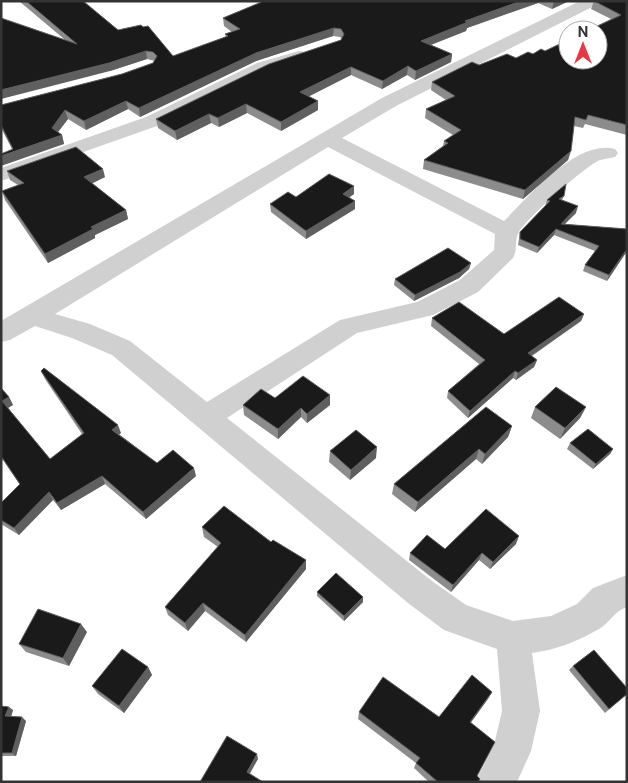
<svg xmlns="http://www.w3.org/2000/svg" width="628" height="783" font-family="'Public Sans',sans-serif">
<style>
.lines{fill:none;stroke-linecap:round;stroke-linejoin:round}
.street{fill:#d0d0d0;fill-rule:evenodd}
.wall{fill:#8c8c8c}
.shaded-wall{fill:#5f5f5f}
.building{fill:#1a1a1a;stroke:#5f5f5f}
</style>
<rect width="100%" height="100%" fill="#fff"/>
<g class="lines">
<!-- street -->
<path class="street" d="M580,1H601L598,4L396,106L342,138L504,221C529,196 577,139 615,149L618,153L615,157C610,158 605,159 600,160C585,166 526,219 519,232C514,240 518,250 513,258L478,292L433,315L357,333L227,418L432,581L466,605L513,621L551,616L577,604L593,588L627,575V607C613,612 611,622 599,629C578,641 556,650 532,653L540,711L531,751L517,782H475L494,745L502,711L497,649L444,630L408,603L112,355L72,338L35,326L10,340L1,342V321L382,98ZM328,147L495,234L494,250L460,280L417,302L340,320L207,402L130,341L90,324L55,314Z
M299,51L305,52L308,56L305,60L269,71L160,125L1,181V168L146,117L257,63Z"/>
</g>
<!-- wall -->
<path class="wall" d="M19,1H83L118,30L173,56L226,37L225,34L232,32L224,26L223,18L264,1H569L552,9L538,3L467,28L466,31L431,45L452,54L451,62L415,80L407,75L382,89L351,75L308,96L318,110L281,131L247,113L219,127L211,123L177,140L158,128L156,119L341,40L342,39L340,37L333,36L256,61L140,117L128,109L86,130L68,119L58,132L62,135L64,144L12,149L1,128V105L122,74L153,63L155,61L147,59L110,71L64,39Z
M594,1H627V135L585,124L583,128L574,126L568,160L523,199L423,169L424,160L443,146L444,141L453,135L425,118L426,109L446,100L431,90L432,82L479,65L516,58L545,51L611,19L591,9Z
M7,171L105,177L92,183L126,210L128,219L95,235V238L48,263L5,200L2,191L18,185L10,180Z
M354,186V194L349,197L355,209L306,239L271,212L270,204L296,197Z
M564,196L562,200L576,213L564,224L627,229V251L607,281L583,271L585,265L595,251L554,235L537,253L518,245L520,232L545,206L547,200Z
M471,263L469,269L459,278L414,301L394,285L395,279Z
M584,314L581,321L532,356L537,360L534,367L516,380L513,378L468,418L447,398L448,391L479,364L431,326L432,318L504,334Z
M41,371L121,433L119,434L157,463L196,476L146,519L105,484L61,510L53,500L19,535L1,524V503L20,485L3,460L1,461V388L9,397L13,405L8,408L50,459L82,434L45,379Z
M330,395V405L307,423L301,417L278,439L244,415L243,405L275,398Z
M535,407H586L580,418L560,439L531,418Z
M512,426L508,437L482,464L476,459L415,512L392,494L394,484Z
M570,443L613,449L610,454L593,469L567,449Z
M330,451L376,458L350,480L329,462Z
M202,527L271,542L306,560V569L246,642L205,611L188,631L168,615L165,607L218,547L204,537Z
M516,544L490,569L479,560L451,592L409,560L410,553L445,549Z
M317,592L363,602L344,621L317,596Z
M87,632L69,666L26,652L19,644Z
M573,666L627,694L605,713L569,670Z
M148,667L152,675L124,713L98,694L92,686Z
M492,692L471,722L478,782H429L414,768L416,763L358,719L359,712L439,717Z
M1,706L13,710L11,717L26,721L16,756H1Z"/>
<!-- shaded-wall -->
<path class="shaded-wall" d="M521,1H538V3L467,28L466,31L420,49L421,41L465,21Z
M554,1H569L552,9Z
M334,28L333,36L256,61L140,117L139,108L256,53Z
M146,51L147,59L110,71L1,99V90Z
M452,54L451,62L415,80L416,71Z
M408,66L407,75L382,89L383,81Z
M351,67V75L300,101V92Z
M126,101L128,109L86,130L84,121Z
M318,101V110L281,131V122Z
M246,104L247,113L219,127L218,118Z
M65,110L68,119L55,136L52,128Z
M209,114L211,123L177,140L175,131Z
M62,135L64,144L1,166V156Z
M571,151L568,160L523,199L525,190Z
M103,169L105,177L87,186L84,177Z
M354,186V194L343,202V194Z
M355,201V209L306,239V231Z
M578,206L576,213L559,230L561,224Z
M126,210L128,219L95,235V238L48,263L45,254L91,227Z
M556,229L554,235L537,253L539,247Z
M627,249V251L607,281L609,275Z
M471,263L469,269L459,278L414,301L415,295Z
M584,314L581,321L525,360L528,353Z
M537,360L534,367L516,380L518,373Z
M515,371L513,378L468,418L470,411Z
M330,395V405L307,423V414Z
M9,397L13,405L6,409L2,401Z
M586,407L580,418L560,439L565,428Z
M301,408V417L278,439V429Z
M118,425L121,433L115,438L112,430Z
M512,426L508,437L482,464L485,454Z
M377,447L376,458L350,480L351,470Z
M479,449L476,459L415,512L418,502Z
M613,449L610,454L593,469L596,464Z
M194,468L196,476L146,519L143,512Z
M102,476L105,484L61,510L57,503Z
M49,492L53,500L19,535L14,528Z
M519,536L516,544L490,569L493,562Z
M482,553L479,560L451,592L453,585Z
M306,560V569L246,642L245,635Z
M363,597V602L344,621V616Z
M203,603L205,611L188,631L185,623Z
M81,624L87,632L69,666L63,658Z
M148,667L152,675L124,713L119,706Z
M492,692L488,699L467,728L470,722Z
M9,707L13,710L10,720L5,716Z
M22,717L26,721L16,756L12,753Z
M257,754L258,759L248,777L247,772Z"/>
<!-- building -->
<path class="building" d="M26,1H83L118,30L141,25L143,27L148,26L173,56L228,36L225,34L240,29L223,18L264,1H521L465,21L468,22L421,41L452,54L416,71L408,66L383,81L351,67L300,92L318,101L281,122L246,104L218,118L209,114L175,131L156,119L269,64L341,40L344,34L341,29L334,28L256,53L139,108L126,101L84,121L65,110L52,128L62,135L1,156V154L13,149L1,125V105L122,74L153,63L157,56L153,52L146,51L109,63L1,90V18L77,44Z
M594,1H627V125L588,115L586,120L575,117L571,151L525,190L424,160L448,143L444,141L461,130L426,109L455,96L432,82L472,62L479,65L507,54L516,58L528,52L533,54L541,49L545,51L568,40V60H598V30H589L621,15Z
M76,147L103,169L84,177L126,210L91,227L93,229L45,254L2,191L24,183L7,171Z
M329,174L354,186L343,194L355,201L306,231L270,204L288,192L296,197Z
M566,184L564,196L559,199L578,206L561,224L627,229V249L609,275L585,265L599,246L556,229L539,247L520,239V232L550,201L547,200Z
M448,248L471,263L460,272L415,295L395,279Z
M559,297L584,314L528,353L537,360L518,373L515,371L470,411L448,391L485,360L432,318L459,302L504,334Z
M44,368L118,425L112,430L157,463L173,450L194,468L143,512L102,476L57,503L49,492L14,528L1,520V503L20,484L1,456V388L9,397L2,401L50,459L84,433L41,371Z
M303,376L330,395L307,414L301,408L278,429L243,405L261,389L275,398Z
M556,387L586,407L565,428L535,407Z
M486,407L512,426L485,454L479,449L418,502L394,484Z
M588,429L613,449L596,464L570,443Z
M356,430L377,447L351,470L330,451Z
M224,506L271,542L273,540L306,560L245,635L203,603L185,623L165,607L221,543L202,527Z
M486,509L519,536L493,562L482,553L453,585L410,553L427,535L445,549Z
M336,573L363,597L344,616L317,592Z
M38,609L81,624L63,658L19,644Z
M122,649L148,667L119,706L92,686Z
M594,650L627,688V694L609,709L573,666Z
M472,675L492,692L470,722L495,742L477,776L480,779L478,782H438L416,763L420,758L359,712L383,677L439,717Z
M1,706L9,707L5,716L22,717L12,753H1Z
M227,736L257,754L247,772L263,782H200Z"/>
<!-- border -->
<rect width="628" height="783" fill="none" stroke="#333333" stroke-width="5"/>
<!-- north arrow -->
<g transform="translate(583 45)"><circle r="24" fill="#ffffff" stroke="#adadad"/>
<path d="M0-4L9 19L0 12L-9 19Z" fill="#e63946"/>
<text y="-8" font-size="14" font-weight="bold" text-anchor="middle" fill="#333333">N</text>
</g>
</svg>
